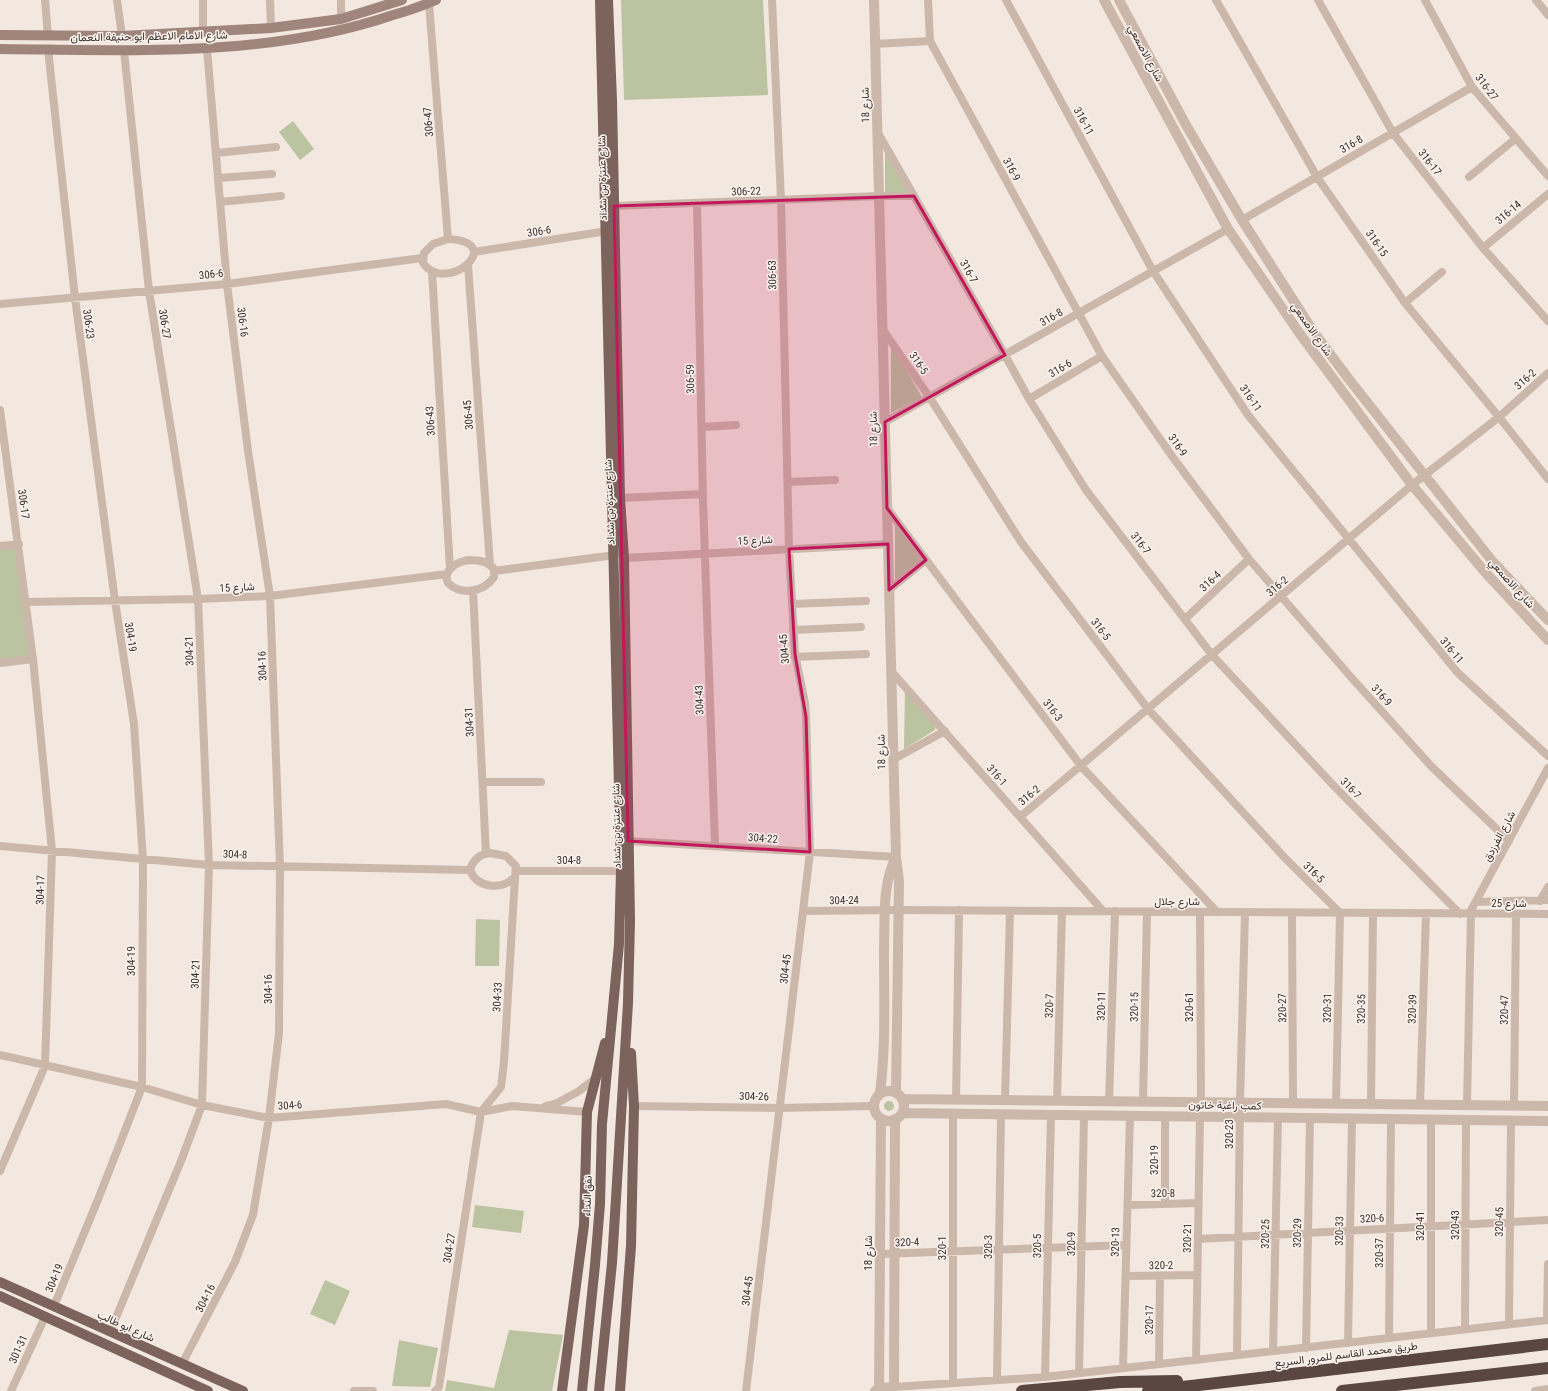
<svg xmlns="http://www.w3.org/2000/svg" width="1548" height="1391" font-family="'Roboto Condensed',Vazirmatn,sans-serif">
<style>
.grass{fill:#bbc3a0}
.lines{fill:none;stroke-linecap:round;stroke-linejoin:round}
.minor{stroke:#ccb7ab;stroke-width:8}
.tertiary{stroke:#ccb7ab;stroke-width:10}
.secondary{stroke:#a0857d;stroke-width:10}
.primary{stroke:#7c635c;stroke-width:10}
.motorway{stroke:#5b4742;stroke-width:12}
.marked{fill:#c2185b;fill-opacity:0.2;stroke:#c2185b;stroke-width:3;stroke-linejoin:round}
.labels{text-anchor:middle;stroke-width:3;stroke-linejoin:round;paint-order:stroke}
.street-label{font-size:11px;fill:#3a2e2b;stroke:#fbf3ed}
</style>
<rect width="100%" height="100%" fill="#f3e8e0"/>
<!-- grass -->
<path class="grass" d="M621,0H763L768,95L624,100Z
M293,121L314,149L300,160L279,132Z
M885,146L908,193L885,192Z
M891,344L922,397L891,413Z
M895,521L921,560L895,581Z
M19,544L33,659L0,663V546Z
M905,688L936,724L935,730L904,749Z
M476,919L500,920L499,966H475Z
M884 1106a5 5 0 1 1 10 0a5 5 0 1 1-10 0Z
M475,1205L524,1211L521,1233L472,1227Z
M325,1280L350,1291L335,1325L310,1314Z
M509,1330L563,1335L552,1391H445L447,1380L494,1388Z
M399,1340L438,1348L430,1387L392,1386Z"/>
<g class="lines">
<!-- minor -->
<path class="minor" d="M45,0L48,36
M117,0L122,36
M203,0V33
M270,0L271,28
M341,0V19
M928,0L930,41L1102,356L1174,459L1249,559L1350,676L1431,766L1509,841
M1006,0L1153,271L1248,415L1457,672L1548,756
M1216,0L1317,177L1405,303L1499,417L1548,479
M1318,0L1393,133L1483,248L1548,321
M1425,0L1472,87L1548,176
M1536,0L1548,15
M429,4L448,239
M875,44L930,41
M48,49L75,298L115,601L134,724L143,860L142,1087L99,1197L54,1306
M878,133L1005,355L1029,399L1086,490L1212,655L1334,786L1460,914
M216,153L276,147
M1469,177L1515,139
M218,178L272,174
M220,202L281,196
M697,204L703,500L715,845
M614,206L879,196H914
M1242,220L1472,87
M448,239C509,242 446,296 423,263L424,253L433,244Z
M1483,248L1548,194
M474,252L607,231
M468,265L490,564
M432,271L450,569
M1405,303L1442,272
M0,304L227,284L422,258
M883,330L930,398L1021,542L1148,709L1285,858L1340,913L1336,1104
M1029,399L1102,356
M0,410L33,659L52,851L45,1066L0,1171
M885,422L1228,229
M702,427L736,425
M788,482L835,480
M620,498L703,494
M887,508L1081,766L1217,912
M0,546L19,544
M624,558L888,544
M470,560C479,560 488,561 494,569V577C484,592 461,596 448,583C442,569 459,561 470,560Z
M494,571L615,555
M473,590L486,854
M889,590L926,560
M26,602L198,599L270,596L447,574
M792,604L866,601
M1186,618L1249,559
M793,630L861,627
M795,657L866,654
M0,663L33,659
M891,671L1103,911
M894,759L945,731
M483,782H541
M1020,817L1412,485L1499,417L1548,373
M628,841L896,857
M0,846L209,865L470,870
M490,853L506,856L516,866L515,877C502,890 477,889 470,870C473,860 480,854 490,853Z
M517,871H621
M1540,901L1548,887
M1476,902L1548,900
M803,911L899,910L1548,914
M1200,912L1201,1103
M1292,913L1293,1104
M1469,914L1548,768
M0,1055L142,1087L202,1105L269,1118L446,1104L481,1112L512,1106L587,1112
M956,1100L959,910
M1005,1100L1010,911
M1057,1101L1062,911
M1109,1102L1115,911
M1143,1102L1147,912
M1371,1104L1373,913
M1420,1105L1426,913
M1467,1105L1471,913
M546,1106L557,1103L579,1091L596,1078
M634,1106L779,1108L874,1106
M1514,1106L1516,914
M481,1112L501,1087L504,1062L515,877
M953,1114V1383
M1431,1119V1333
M1165,1204V1116
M1128,1205L1198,1203
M1198,1239L1548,1220
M880,1254L1126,1245
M1126,1276L1197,1275
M1547,1320L1548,1264
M1509,1324L1511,1120
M1465,1329L1466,1120
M110,1332L181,1161L202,1105L209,865L198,599L149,291L124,51
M1389,1338L1391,1119
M1348,1343L1352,1119
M1306,1348L1310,1118
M1273,1351L1278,1118
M1237,1355L1240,1103L1245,912
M1196,1360L1200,1117
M182,1364L235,1262L253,1215L269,1118L279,1033L280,867L270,596L248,451L227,284L207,49
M1159,1364L1160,1276
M1123,1368L1130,1116
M1079,1373L1084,1115
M1045,1377L1051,1115
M997,1380L1001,1114
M894,1387L1045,1377L1548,1320
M11,1391L45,1317
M354,1391H373
M435,1391L439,1387L481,1112
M746,1391L810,852L806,717L805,703L795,654L789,549L781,200L772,0
M1535,1391L1548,1389"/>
<!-- tertiary -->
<path class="tertiary" d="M874,0L896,857L899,881L896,1092
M1104,0L1228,229L1300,334L1412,485L1485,572L1548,640
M1119,0L1186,125L1242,220L1313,331L1348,378L1493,562L1548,620
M874 1106a15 15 0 1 1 30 0a15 15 0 1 1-30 0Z
M880,1093C886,1046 884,998 884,950C885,920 882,884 896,857
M903,1099L1548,1106
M902,1113L1548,1121
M879,1388L881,1118
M875,1391L879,1388L894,1387L895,1119"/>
<!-- secondary -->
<path class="secondary" d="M0,35L122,36L271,28L341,19L402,0
M0,49C131,50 267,58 393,15C408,11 422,6 436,0"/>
<!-- primary -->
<path class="primary" d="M0,1282L243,1391
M0,1296L208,1391
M562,1391L584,1225L587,1112L605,1043
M582,1391L595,1265L600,1204L602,1124L619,944L621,871L600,0
M599,1391L612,1263L628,1003L630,921L624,558L620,498L612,100L608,0
M620,1391L631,1246L634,1106L631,1053"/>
<!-- motorway -->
<path class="motorway" d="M1022,1391L1120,1382L1177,1381
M1148,1391L1548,1344
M1342,1391L1548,1368"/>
</g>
<!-- marked area -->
<path class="marked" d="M914,196L1005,355L885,422L887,508L926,560L889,590L888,544L789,549L795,654L806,717L810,852L628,841L614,206Z"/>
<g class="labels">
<!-- street labels -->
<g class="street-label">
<text transform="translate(149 36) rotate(-1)" y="4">شارع الامام الاعظم ابو حنيفة النعمان</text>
<text transform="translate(1146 53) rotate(62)" y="4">شارع الاصمعي</text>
<text transform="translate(1487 87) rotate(53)" y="4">316-27</text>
<text transform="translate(865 105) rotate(-91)" y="4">شارع 18</text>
<text transform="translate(1084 121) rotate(61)" y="4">316-11</text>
<text transform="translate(428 122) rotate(-95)" y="4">306-47</text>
<text transform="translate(1351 144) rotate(-30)" y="4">316-8</text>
<text transform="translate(1430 162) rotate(52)" y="4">316-17</text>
<text transform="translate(1012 169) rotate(61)" y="4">316-9</text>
<text transform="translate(602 178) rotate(-91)" y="4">شارع عنترة بن شداد</text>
<text transform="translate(746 191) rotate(-2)" y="4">306-22</text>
<text transform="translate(1508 212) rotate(-40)" y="4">316-14</text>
<text transform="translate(539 231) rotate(-9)" y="4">306-6</text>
<text transform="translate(1377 243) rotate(55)" y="4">316-15</text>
<text transform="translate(969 271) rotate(60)" y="4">316-7</text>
<text transform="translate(211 274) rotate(-6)" y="4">306-6</text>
<text transform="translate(772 275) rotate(-91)" y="4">306-63</text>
<text transform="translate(1051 317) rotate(-30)" y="4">316-8</text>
<text transform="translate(243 322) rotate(83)" y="4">306-16</text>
<text transform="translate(89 324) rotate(82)" y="4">306-23</text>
<text transform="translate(165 324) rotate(81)" y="4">306-27</text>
<text transform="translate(1312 329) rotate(55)" y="4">شارع الاصمعي</text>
<text transform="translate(919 363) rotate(55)" y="4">316-5</text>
<text transform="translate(1060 368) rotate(-31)" y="4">316-6</text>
<text transform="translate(690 379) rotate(-91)" y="4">306-59</text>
<text transform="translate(1525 379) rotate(-42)" y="4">316-2</text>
<text transform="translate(1251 398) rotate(56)" y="4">316-11</text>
<text transform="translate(468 415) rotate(-94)" y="4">306-45</text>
<text transform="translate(430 421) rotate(-93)" y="4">306-43</text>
<text transform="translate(873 429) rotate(-91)" y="4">شارع 18</text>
<text transform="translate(1178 445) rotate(55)" y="4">316-9</text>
<text transform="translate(609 502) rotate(-92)" y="4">شارع عنترة بن شداد</text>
<text transform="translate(24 504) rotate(82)" y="4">306-17</text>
<text transform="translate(755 540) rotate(-3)" y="4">شارع 15</text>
<text transform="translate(1141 543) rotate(52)" y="4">316-7</text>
<text transform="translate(1210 581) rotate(-43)" y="4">316-4</text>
<text transform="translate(1512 583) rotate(48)" y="4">شارع الاصمعي</text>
<text transform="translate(1277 586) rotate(-40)" y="4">316-2</text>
<text transform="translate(237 587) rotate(-3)" y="4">شارع 15</text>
<text transform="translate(1101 629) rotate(53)" y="4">316-5</text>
<text transform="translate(131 637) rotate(81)" y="4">304-19</text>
<text transform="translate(784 649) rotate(-95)" y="4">304-45</text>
<text transform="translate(1452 650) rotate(51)" y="4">316-11</text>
<text transform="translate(189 651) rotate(-92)" y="4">304-21</text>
<text transform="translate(262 666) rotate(-92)" y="4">304-16</text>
<text transform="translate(1382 695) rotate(48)" y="4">316-9</text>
<text transform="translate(699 700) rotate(-92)" y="4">304-43</text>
<text transform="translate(1053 710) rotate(53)" y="4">316-3</text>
<text transform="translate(469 722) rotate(-93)" y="4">304-31</text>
<text transform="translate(881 752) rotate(-91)" y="4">شارع 18</text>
<text transform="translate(997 775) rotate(49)" y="4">316-1</text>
<text transform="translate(1351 788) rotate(46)" y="4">316-7</text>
<text transform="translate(1029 795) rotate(-40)" y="4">316-2</text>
<text transform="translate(616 826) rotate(-91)" y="4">شارع عنترة بن شداد</text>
<text transform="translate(1499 836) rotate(-62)" y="4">شارع الفرزدق</text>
<text transform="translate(763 838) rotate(4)" y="4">304-22</text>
<text transform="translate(235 854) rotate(2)" y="4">304-8</text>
<text x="569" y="864">304-8</text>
<text transform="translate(1314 872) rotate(45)" y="4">316-5</text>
<text transform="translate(40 890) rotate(-88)" y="4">304-17</text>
<text transform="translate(844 900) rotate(-1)" y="4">304-24</text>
<text x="1177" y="905">شارع جلال</text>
<text x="1509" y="907">شارع 25</text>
<text transform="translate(131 961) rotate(-90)" y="4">304-19</text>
<text transform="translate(785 969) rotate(-83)" y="4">304-45</text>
<text transform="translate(195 974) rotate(-88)" y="4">304-21</text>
<text transform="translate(268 989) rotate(-90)" y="4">304-16</text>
<text transform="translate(497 997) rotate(-87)" y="4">304-33</text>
<text transform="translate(1049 1006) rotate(-88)" y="4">320-7</text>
<text transform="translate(1101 1006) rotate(-88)" y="4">320-11</text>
<text transform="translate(1134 1007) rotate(-89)" y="4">320-15</text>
<text transform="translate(1189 1007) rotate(-90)" y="4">320-61</text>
<text transform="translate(1282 1008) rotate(-91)" y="4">320-27</text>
<text transform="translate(1327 1008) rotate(-89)" y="4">320-31</text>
<text transform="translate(1361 1009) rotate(-89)" y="4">320-35</text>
<text transform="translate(1412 1009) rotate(-88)" y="4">320-39</text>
<text transform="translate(1504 1010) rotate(-89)" y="4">320-47</text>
<text transform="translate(754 1096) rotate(1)" y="4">304-26</text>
<text transform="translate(290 1105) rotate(-4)" y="4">304-6</text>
<text transform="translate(1225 1105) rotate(1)" y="4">كمب راغبة خاتون</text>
<text transform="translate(1229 1134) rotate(-90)" y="4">320-23</text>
<text transform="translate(1154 1160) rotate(-90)" y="4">320-19</text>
<text transform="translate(1163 1193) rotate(-1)" y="4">320-8</text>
<text transform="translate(587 1196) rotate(-88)" y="4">نفق النداء</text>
<text transform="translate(1372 1218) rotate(-3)" y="4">320-6</text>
<text transform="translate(1499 1222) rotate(-89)" y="4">320-45</text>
<text transform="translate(1455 1225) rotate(-90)" y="4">320-43</text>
<text transform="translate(1420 1226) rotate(-90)" y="4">320-41</text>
<text transform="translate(1339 1231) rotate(-89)" y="4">320-33</text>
<text transform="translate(1297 1233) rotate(-89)" y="4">320-29</text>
<text transform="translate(1265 1234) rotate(-89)" y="4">320-25</text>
<text transform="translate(1187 1238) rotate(-89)" y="4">320-21</text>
<text transform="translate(907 1242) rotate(-2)" y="4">320-4</text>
<text transform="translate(1115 1242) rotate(-88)" y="4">320-13</text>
<text transform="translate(1071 1244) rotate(-89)" y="4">320-9</text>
<text transform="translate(1037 1246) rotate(-89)" y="4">320-5</text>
<text transform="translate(988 1247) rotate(-89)" y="4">320-3</text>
<text transform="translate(449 1248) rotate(-81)" y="4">304-27</text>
<text transform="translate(942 1248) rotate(-90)" y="4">320-1</text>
<text transform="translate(868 1253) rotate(-90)" y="4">شارع 18</text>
<text transform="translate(1379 1253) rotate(-90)" y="4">320-37</text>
<text transform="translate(1161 1265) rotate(-1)" y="4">320-2</text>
<text transform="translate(54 1278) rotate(-68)" y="4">304-19</text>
<text transform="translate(747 1291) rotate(-83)" y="4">304-45</text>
<text transform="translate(205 1298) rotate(-63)" y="4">304-16</text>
<text transform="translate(1149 1320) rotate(-89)" y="4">320-17</text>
<text transform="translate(126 1326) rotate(24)" y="4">شارع ابو طالب</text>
<text transform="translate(18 1349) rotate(-66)" y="4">301-31</text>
<text transform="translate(1346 1354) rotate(-7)" y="4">طريق محمد القاسم للمرور السريع</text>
</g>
</g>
</svg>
